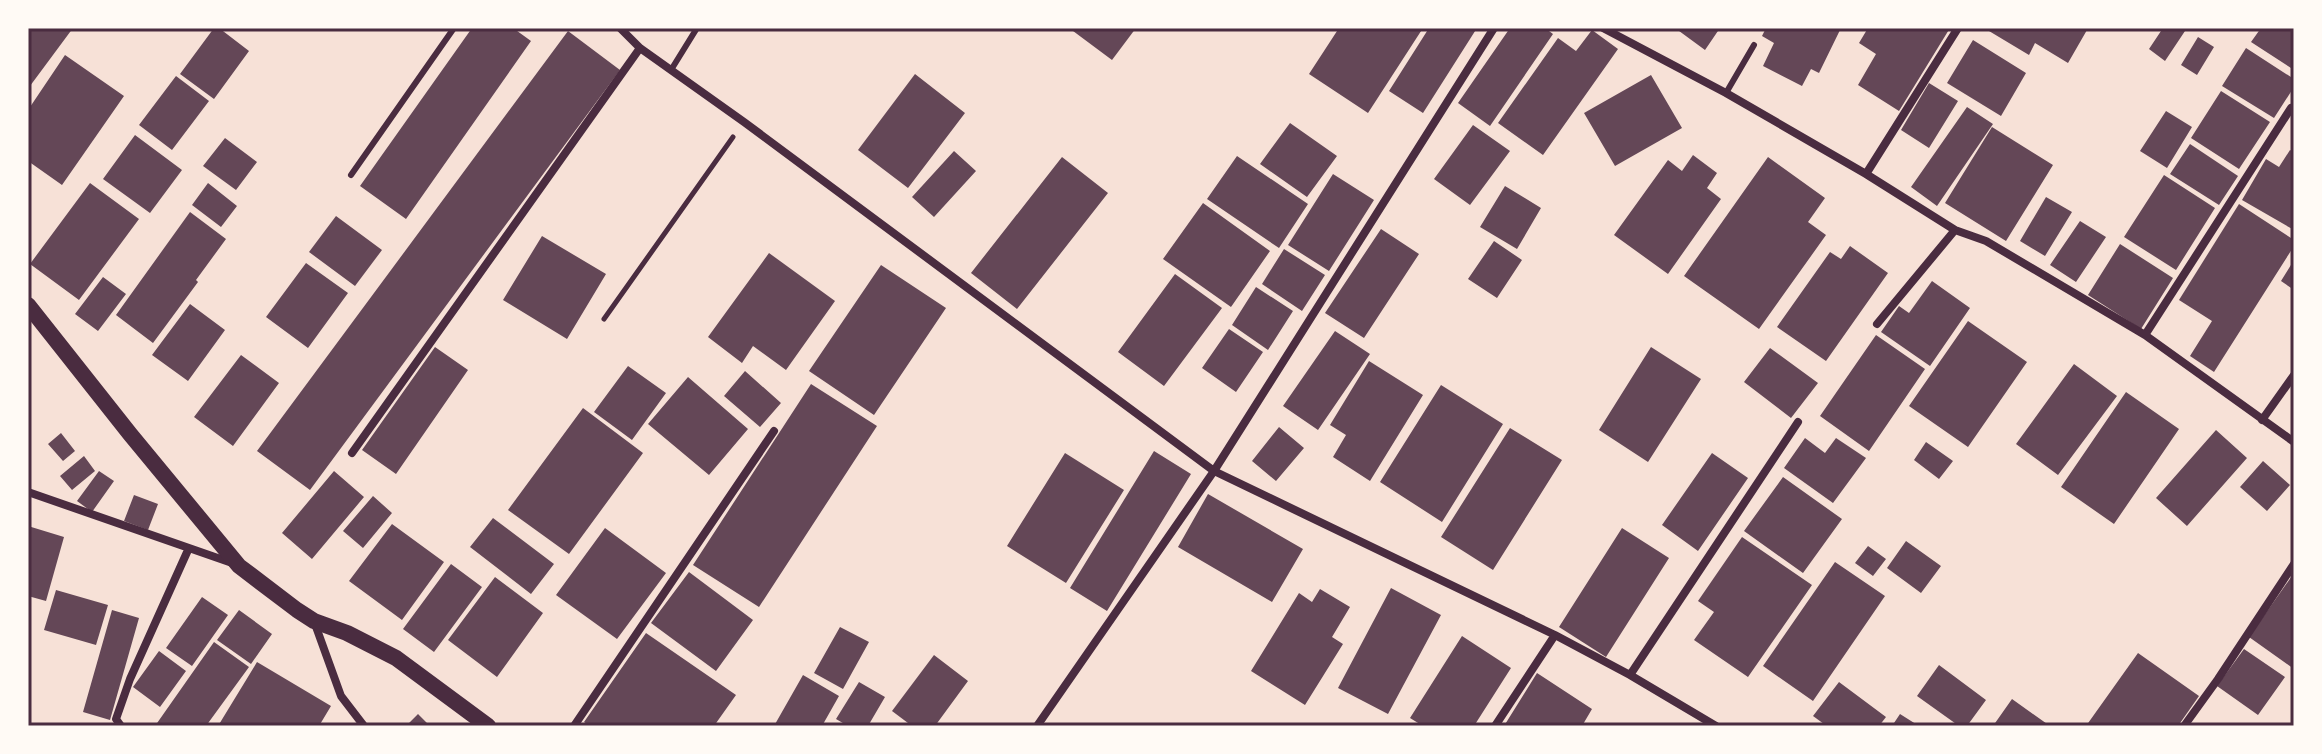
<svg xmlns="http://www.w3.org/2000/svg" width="2322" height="754" font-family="'Fira Sans Condensed',sans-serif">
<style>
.building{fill:#644757}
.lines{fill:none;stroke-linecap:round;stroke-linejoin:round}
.path{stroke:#4a2c40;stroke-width:5}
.service{stroke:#4a2c40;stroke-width:6}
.minor{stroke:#4a2c40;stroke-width:8}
.secondary{stroke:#4a2c40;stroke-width:16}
.neatline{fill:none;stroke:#4a2c40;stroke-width:3}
</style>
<rect width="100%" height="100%" fill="#f7e1d7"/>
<!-- building -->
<path class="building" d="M28,28H73L30,86L28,84Z
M214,28H219L249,51L214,99L180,74Z
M472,28H513L531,41L406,219L360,186Z
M1069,28H1136L1112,60Z
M1339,28H1423L1368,113L1309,74Z
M1429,28H1477L1423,113L1389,91Z
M1510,28H1545L1553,34L1490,126L1458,103Z
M1675,28H1720L1705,50Z
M1766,28H1841L1819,73L1811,69L1802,86L1763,66L1774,43L1762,36Z
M1868,28H1950L1899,111L1858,85L1876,54L1859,43Z
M1984,28H2083L2087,30L2068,63L2035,43L2029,55Z
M2163,28H2182L2185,31L2165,61L2149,49Z
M2261,28H2294V70L2251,42Z
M1592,30L1618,49L1543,155L1498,123L1558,38L1576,51Z
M568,31L620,70L310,490L257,451Z
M2198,37L2214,47L2197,75L2181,65Z
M1973,40L2026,73L2001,116L1947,83Z
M2246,48L2294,79V87L2274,118L2222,86Z
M65,55L124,96L62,185L28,161V110Z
M915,74L965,113L908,188L858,150Z
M1651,75L1682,128L1615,166L1584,113Z
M176,76L209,101L172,150L139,125Z
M1929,83L1958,101L1929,148L1901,130Z
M2221,91L2270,122L2239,169L2191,138Z
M1967,107L1993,124L1937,206L1911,187Z
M2166,111L2192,127L2167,168L2140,151Z
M1290,123L1337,156L1307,197L1260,164Z
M1473,125L1510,151L1470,205L1434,179Z
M1992,127L2053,165L2006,241L1945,203Z
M135,135L182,170L150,213L103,179Z
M225,138L257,162L236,190L203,166Z
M2190,144L2238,176L2219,205L2170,174Z
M2290,150L2294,152V230L2242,200L2266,159L2279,167Z
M954,151L976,171L934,217L912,197Z
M1693,155L1717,173L1707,188L1721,199L1668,274L1614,235L1668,160L1682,171Z
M1237,156L1308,204L1279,248L1207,199Z
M1062,157L1108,193L1017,309L971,273Z
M1768,157L1825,198L1808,222L1826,235L1759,329L1684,276Z
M1333,174L1374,200L1329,271L1288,245Z
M2164,175L2215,208L2176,270L2124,237Z
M90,183L139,219L79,300L30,264Z
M208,183L237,206L221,227L192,205Z
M1505,186L1541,208L1517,249L1480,227Z
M2046,197L2072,212L2045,256L2020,241Z
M1203,203L1270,251L1231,307L1163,259Z
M2239,204L2294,240V246L2214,372L2190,356L2212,321L2179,300Z
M190,212L226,239L196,280L198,282L153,343L116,315Z
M336,216L382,250L355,286L309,252Z
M2080,221L2106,237L2076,282L2050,265Z
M1381,229L1419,254L1364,338L1325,313Z
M542,236L606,274L567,339L503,300Z
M1494,241L1522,260L1497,298L1468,279Z
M2120,244L2173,278L2141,329L2088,295Z
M1850,246L1888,273L1826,361L1777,327L1830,252L1841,259Z
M1284,249L1325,275L1302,311L1262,284Z
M769,253L835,301L786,370L753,346L742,363L708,337Z
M2294,260V290L2281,281Z
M306,263L348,293L308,348L266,317Z
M881,265L946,308L874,415L809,371Z
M1175,274L1222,308L1164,386L1118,352Z
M103,277L126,294L98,331L75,314Z
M1932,281L1970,308L1930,366L1881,332L1899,306L1909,313Z
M1256,287L1293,311L1268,350L1232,325Z
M190,304L225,330L188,381L152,355Z
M1968,321L2027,362L1968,447L1909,406Z
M1229,329L1263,352L1236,392L1202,368Z
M1335,331L1370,354L1318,430L1283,406Z
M1876,335L1925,369L1869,451L1820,416Z
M435,347L468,370L396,474L362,450Z
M1651,347L1701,379L1648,462L1599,430Z
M1770,348L1818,383L1791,418L1744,382Z
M241,355L279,383L233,446L194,417Z
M1369,361L1423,395L1370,481L1333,457L1346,435L1330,425Z
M2074,364L2117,396L2058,475L2016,444Z
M628,366L666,393L632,440L594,412Z
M745,371L781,403L760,427L724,396Z
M688,377L748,429L709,475L648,424Z
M811,384L877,426L759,607L693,565Z
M1441,385L1503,424L1442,522L1380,482Z
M2126,392L2179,429L2114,524L2061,487Z
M583,408L643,453L569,554L508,510Z
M1279,427L1304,448L1276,481L1252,461Z
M1510,428L1562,460L1493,570L1441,537Z
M2216,430L2247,458L2187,526L2156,498Z
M61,433L75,451L63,461L48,444Z
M1805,438L1825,453L1836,438L1866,458L1833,503L1784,468Z
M1926,442L1953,461L1939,479L1914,460Z
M1154,451L1191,474L1107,611L1070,588Z
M1065,453L1124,490L1066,583L1007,546Z
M1712,453L1748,478L1698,551L1662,525Z
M84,456L95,471L72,490L60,476Z
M2263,461L2290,485L2267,511L2240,487Z
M99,471L114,481L92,512L77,501Z
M334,471L364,497L312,559L282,533Z
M1783,477L1842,519L1803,573L1744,531Z
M1208,494L1303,549L1272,602L1178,547Z
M134,495L158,504L148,530L124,521Z
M373,496L392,513L363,548L343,531Z
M493,518L554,564L531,594L470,547Z
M392,524L444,562L402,620L349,581Z
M28,526L64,537L46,601L28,596Z
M605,528L666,573L617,639L556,595Z
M1622,528L1669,558L1606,657L1559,627Z
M1742,537L1812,585L1748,677L1694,640L1714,612L1698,601Z
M1906,541L1941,566L1921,593L1887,568Z
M1868,546L1886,559L1873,576L1855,563Z
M1835,562L1885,596L1813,701L1763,666Z
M451,564L482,587L434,652L403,629Z
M689,572L753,620L716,671L651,623Z
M2294,573V669L2249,637Z
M495,577L543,613L497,677L448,640Z
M1391,588L1441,615L1388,714L1338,688Z
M1320,589L1350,607L1332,637L1343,644L1305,705L1251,671L1299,593L1312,602Z
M56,590L108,605L96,645L44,630Z
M202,597L228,615L192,666L166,648Z
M112,610L139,618L110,720L83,712Z
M239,610L272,634L251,664L217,640Z
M840,627L869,642L843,689L814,673Z
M646,633L736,695L714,726H590L584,722Z
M1462,636L1511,668L1474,726H1423L1410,718Z
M214,642L249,667L206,726H155Z
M2244,649L2285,677L2258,715L2217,686Z
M159,651L186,671L160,707L133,687Z
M2138,653L2199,696L2178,726H2086Z
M934,655L968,681L935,726H912L892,711Z
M257,662L331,706L319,726H218Z
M1939,665L1986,700L1967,726H1959L1917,696Z
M1537,673L1592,709L1582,726H1504Z
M803,675L839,696L822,726H774Z
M859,682L885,697L868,726H848L836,719Z
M1839,682L1886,717L1879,726H1822L1824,724L1813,716Z
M2012,699L2050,726H1993Z
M418,714L430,726H406Z
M1900,714L1919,726H1892Z"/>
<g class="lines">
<!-- path -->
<path class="path" d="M604,319L733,137"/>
<!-- service -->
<path class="service" d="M671,70L697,28
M1726,93L1754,45
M351,175L454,28"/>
<!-- minor -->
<path class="minor" d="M620,28L640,48L744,122L1214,471L1555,635L1630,675L1716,726
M1603,28L1726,93L1866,174L1955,230L1986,241L2145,335L2294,442
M1866,174L1958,28
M1877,324L1955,230
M2145,335L2291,108
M2262,420L2294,375
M352,453L640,48
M28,492L235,564
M315,624L341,696L364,726
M1630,675L1798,422
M121,726L116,719L130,679L188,550
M574,726L774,431
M1037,726L1214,471L1494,28
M1495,726L1555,635
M2184,726L2218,679L2294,564"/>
<!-- secondary -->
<path class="secondary" d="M28,305L130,434L239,566L297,610L314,621L347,633L396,658L488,726"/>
</g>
<!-- border -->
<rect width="2322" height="754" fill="none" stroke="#fffaf5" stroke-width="60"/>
<rect x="30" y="30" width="2262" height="694" class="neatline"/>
</svg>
